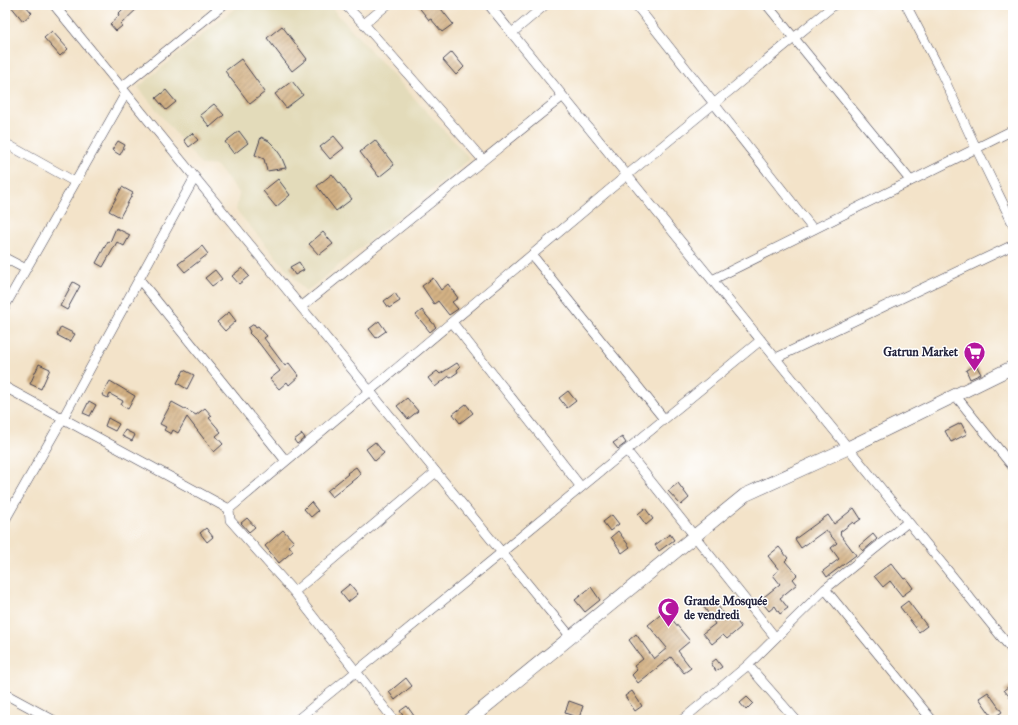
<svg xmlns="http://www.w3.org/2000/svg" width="1018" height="725" font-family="'IM FELL Great Primer',serif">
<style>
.built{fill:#e3dbba}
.building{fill:url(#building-hatch)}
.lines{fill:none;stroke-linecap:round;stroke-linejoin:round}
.street-casing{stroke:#413f50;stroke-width:10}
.secondary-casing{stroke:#413f50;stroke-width:14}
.street{stroke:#fff;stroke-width:9}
.secondary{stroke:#fff;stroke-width:13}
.labels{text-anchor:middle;stroke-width:3;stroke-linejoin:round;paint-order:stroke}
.poi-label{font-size:12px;font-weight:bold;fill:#22223b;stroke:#fff;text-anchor:end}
</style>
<defs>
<pattern id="building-hatch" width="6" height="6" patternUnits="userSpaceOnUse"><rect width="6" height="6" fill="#d3b184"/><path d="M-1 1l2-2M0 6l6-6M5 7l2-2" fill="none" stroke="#ab906d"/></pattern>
</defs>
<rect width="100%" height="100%" fill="#fff"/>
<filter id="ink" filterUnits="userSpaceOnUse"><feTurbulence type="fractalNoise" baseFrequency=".025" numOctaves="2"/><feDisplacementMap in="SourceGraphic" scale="8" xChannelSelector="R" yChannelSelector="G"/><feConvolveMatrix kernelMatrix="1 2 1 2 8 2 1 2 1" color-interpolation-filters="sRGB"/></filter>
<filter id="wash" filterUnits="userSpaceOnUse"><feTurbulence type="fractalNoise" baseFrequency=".012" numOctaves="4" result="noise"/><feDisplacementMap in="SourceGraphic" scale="16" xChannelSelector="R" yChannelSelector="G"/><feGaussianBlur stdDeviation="0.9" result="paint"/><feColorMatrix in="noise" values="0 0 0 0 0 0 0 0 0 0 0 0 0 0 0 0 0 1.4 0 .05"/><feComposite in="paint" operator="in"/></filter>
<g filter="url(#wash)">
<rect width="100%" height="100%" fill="#f3e3c9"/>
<!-- built -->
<path class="built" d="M239,5H329L470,159L306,292L236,210L239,193L217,166L201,165L138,87Z"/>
<g id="blocks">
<!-- building -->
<path class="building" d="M10,5H25L32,13L23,21Z
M127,5H141L121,24L122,26L116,31L110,24L119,16L118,14Z
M417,5H438L453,24L442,32L431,19L429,20Z
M282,26L307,59L292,71L267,38Z
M52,31L68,49L60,56L44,38Z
M452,52L464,67L456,75L443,60Z
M241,59L265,92L250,104L225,71Z
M292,81L303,95L286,108L275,94Z
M166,90L176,102L166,110L156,98Z
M214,104L224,115L210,127L200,115Z
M239,131L248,143L234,154L225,142Z
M192,133L198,140L189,147L184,140Z
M334,136L344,148L330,159L320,147Z
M261,137L269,141L274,146L281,156L286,168L267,171L264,159L255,155Z
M375,140L394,165L379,177L360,152Z
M118,141L125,145L120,155L112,150Z
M332,174L352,199L336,211L317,186Z
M278,179L290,195L276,207L263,191Z
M122,187L133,193L120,217L109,211Z
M116,228L130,235L124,246L117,242L103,267L96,263L108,241L110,242Z
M323,232L333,244L319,255L309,244Z
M202,246L208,254L185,272L178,264Z
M299,262L304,270L295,275L290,267Z
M242,268L249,276L239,284L232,276Z
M215,270L222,279L212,286L205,278Z
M433,278L441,290L448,284L458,298L452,302L458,309L449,315L438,301L434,304L422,286Z
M73,282L80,286L67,310L60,306Z
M395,293L400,301L389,308L384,301Z
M422,310L436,327L430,332L416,315Z
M229,312L236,321L225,331L217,322Z
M379,321L386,331L376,338L369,329Z
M254,324L256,327L258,326L267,336L264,338L285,366L289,363L299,376L289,385L287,382L279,389L270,379L280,371L259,343L249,333L250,332L248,328Z
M61,327L75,334L70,342L57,335Z
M457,363L460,367L457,370L458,372L451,377L449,376L435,387L428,378L437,371L440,374Z
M39,364L50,369L41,389L30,384Z
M976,365L981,374L970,379L966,370Z
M184,370L194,375L187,389L177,383Z
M110,381L135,396L128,409L121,405L123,401L110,394L108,398L102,395Z
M568,391L576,401L567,408L559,398Z
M407,398L418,411L408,419L397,406Z
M89,401L96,405L90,416L83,413Z
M172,402L196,415L205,408L212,416L209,418L221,432L216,436L223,444L214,452L187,417L178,433L173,430L171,434L164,430L166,427L160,424Z
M466,404L473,413L460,423L453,414Z
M108,418L119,424L115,431L105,426Z
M961,423L967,434L951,442L945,431Z
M125,430L135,435L132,441L122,436Z
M302,434L305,438L297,444L294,440Z
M622,437L626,443L618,449L613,443Z
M375,442L384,453L375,461L366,449Z
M356,467L361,474L332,497L327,491L348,474L347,473Z
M678,483L689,498L681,505L668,491Z
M311,502L318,511L311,517L304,509Z
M645,508L653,519L646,525L638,514Z
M854,508L861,519L854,524L853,522L840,532L841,533L840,534L856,555L827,577L823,571L839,559L831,548L837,543L826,530L801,548L795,539L828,515L834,524Z
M612,515L619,524L610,531L603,522Z
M247,518L255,527L249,532L241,523Z
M206,528L213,537L207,542L200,533Z
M283,530L294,542L289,546L293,551L279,563L265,546Z
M618,531L630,547L622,553L611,537Z
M670,534L674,540L659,551L655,545Z
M873,534L877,539L863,551L859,546Z
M779,547L788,558L785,561L797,575L793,579L797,584L780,598L788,608L780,614L775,606L769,611L760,600L780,584L773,575L779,570L768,556Z
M891,563L904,579L906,578L913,588L902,596L890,581L883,587L874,576Z
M350,584L358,594L348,602L340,592Z
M591,587L600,600L585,612L575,600Z
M714,600L727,619L732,615L741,627L727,639L723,635L712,644L703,633L715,624L704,607Z
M908,601L927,626L919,632L900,607Z
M665,611L690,641L678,651L691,668L684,673L671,657L638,683L632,675L637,670L634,666L643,659L629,640L636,634L654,659L667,648L648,625Z
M716,659L722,667L716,671L711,663Z
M406,678L412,686L395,700L389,692Z
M1013,683V701L1004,690Z
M632,691L642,706L635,711L625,696Z
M988,692L1002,712L993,718L979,698Z
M747,697L753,703L746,710L740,703Z
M569,701L583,706L579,718L565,713Z
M407,706L417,720H406L400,711Z"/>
</g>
</g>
<g filter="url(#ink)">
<use href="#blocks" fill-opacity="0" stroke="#413f50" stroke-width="1"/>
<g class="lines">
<defs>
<path id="street" d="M54,5L571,637
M345,5L364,24L483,160
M489,5L1013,651
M636,5L813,229
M767,5L910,180
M906,5L939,68L976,148L1013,224
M364,24L387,5
M512,33L545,5
M122,87L223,5
M5,143L75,182
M532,255L664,419
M5,258L26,269
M139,279L286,461
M712,280L1013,130
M5,306L126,93
M301,307L563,96
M452,322L581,487
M776,358L1013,245
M5,387L229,509
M955,395L1013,467
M626,450L775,637
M229,509L627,175L834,5
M229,509L230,520L294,592L394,720
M5,520L63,418L195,177
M825,589L932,720
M294,592L436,472
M748,665L796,720
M5,694L53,720
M297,720L761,340
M682,720L748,665L825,589L908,522
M1012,720H1013"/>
<path id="secondary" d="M469,720L745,495L848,448L1013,367"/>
</defs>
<!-- street casing -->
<use href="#street" class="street-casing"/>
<!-- secondary casing -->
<use href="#secondary" class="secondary-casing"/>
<!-- street -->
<use href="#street" class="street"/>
<!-- secondary -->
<use href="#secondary" class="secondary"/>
</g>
</g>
<!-- icons -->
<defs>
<symbol id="supermarket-pin" viewBox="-11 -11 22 30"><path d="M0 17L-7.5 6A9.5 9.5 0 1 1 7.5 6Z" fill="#b5179e" stroke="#fff"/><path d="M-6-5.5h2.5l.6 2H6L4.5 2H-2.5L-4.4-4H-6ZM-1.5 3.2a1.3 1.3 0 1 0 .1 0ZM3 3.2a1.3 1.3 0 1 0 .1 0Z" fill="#fff"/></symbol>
<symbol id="mosque-pin" viewBox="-11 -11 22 30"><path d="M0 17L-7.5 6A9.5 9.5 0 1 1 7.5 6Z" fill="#b5179e" stroke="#fff"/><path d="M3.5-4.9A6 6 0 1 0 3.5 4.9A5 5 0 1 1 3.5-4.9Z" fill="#fff"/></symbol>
</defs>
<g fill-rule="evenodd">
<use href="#supermarket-pin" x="962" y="340" width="25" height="34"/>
<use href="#mosque-pin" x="656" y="596" width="25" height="34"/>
</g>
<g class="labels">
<!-- poi labels -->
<g class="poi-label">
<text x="958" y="356">Gatrun Market</text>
<text x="684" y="605" text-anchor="start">Grande Mosquée<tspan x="684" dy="14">de vendredi</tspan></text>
</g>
</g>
<!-- margin -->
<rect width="1018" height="725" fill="none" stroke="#fff" stroke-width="20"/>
</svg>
